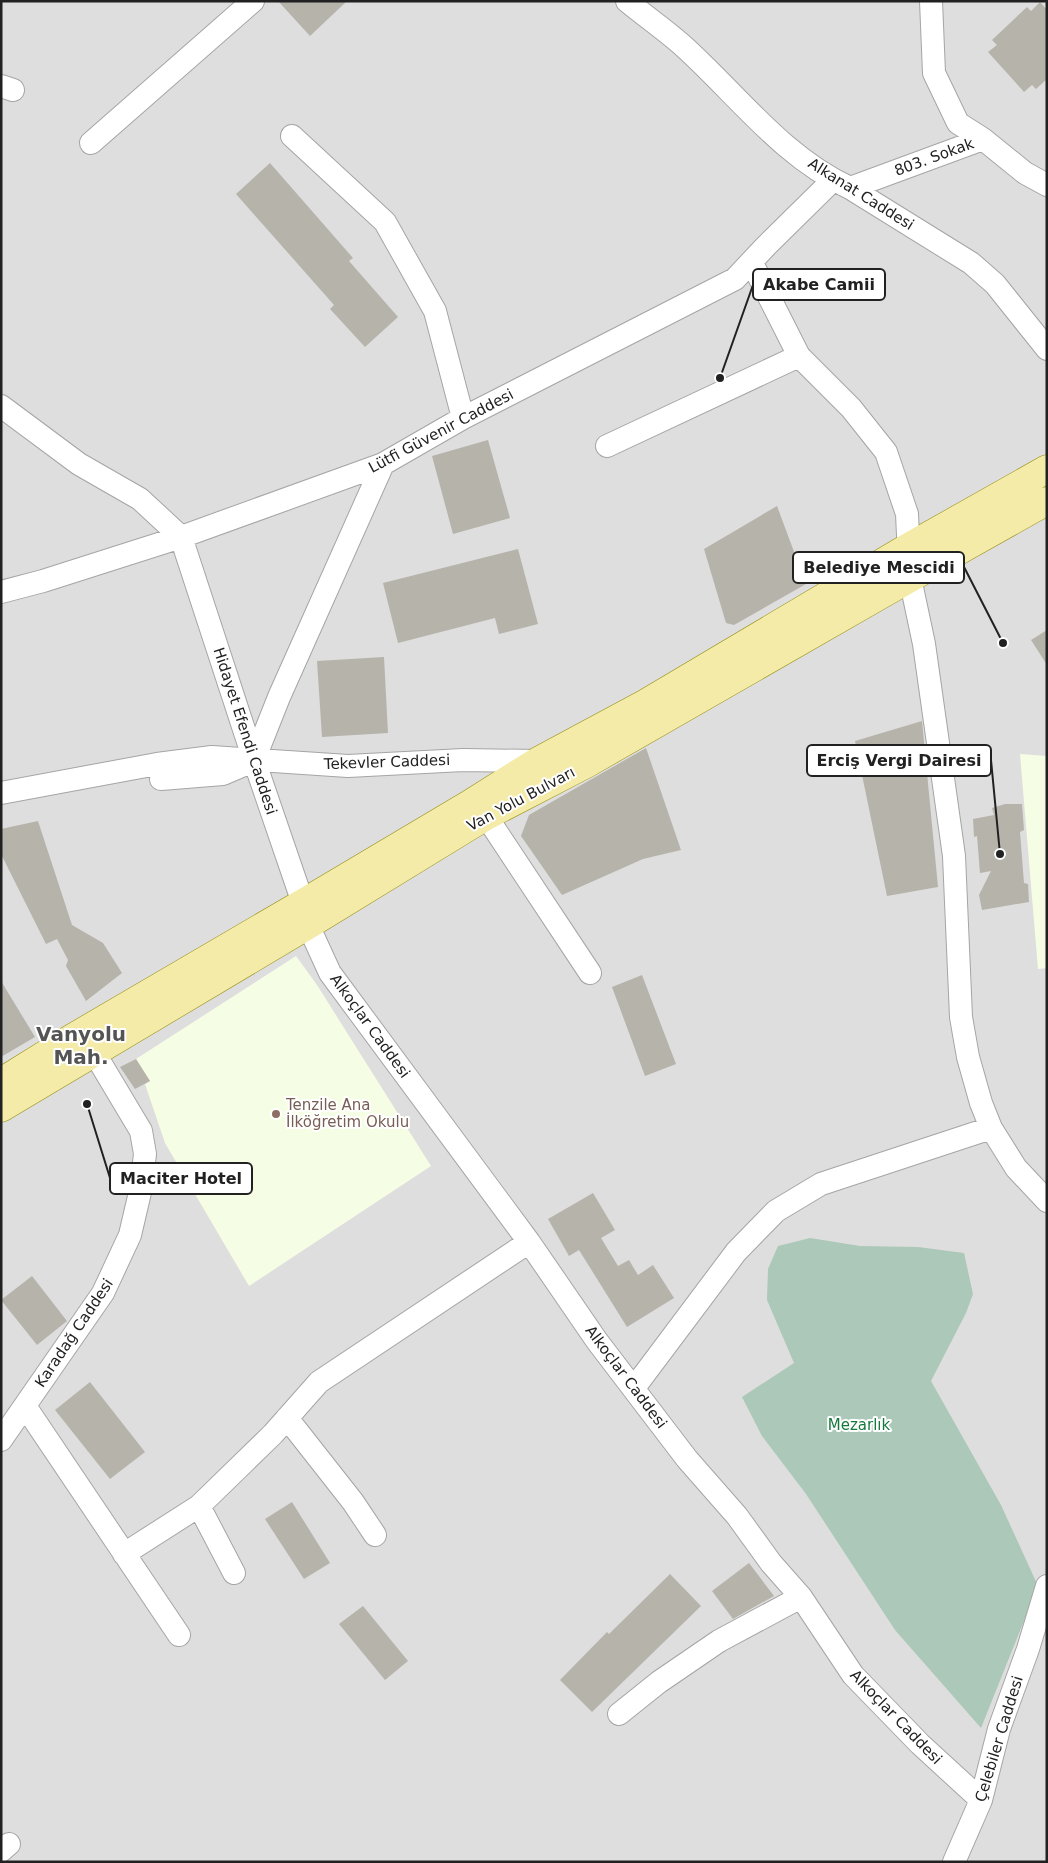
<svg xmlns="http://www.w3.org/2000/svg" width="1048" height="1863" font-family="'DejaVu Sans',sans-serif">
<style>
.residential{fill:#dfdede}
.education{fill:#f6fde5}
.cemetery{fill:#abc8b8}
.building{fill:#b6b3ab}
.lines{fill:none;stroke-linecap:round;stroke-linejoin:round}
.minor-casing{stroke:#a5a5a5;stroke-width:24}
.major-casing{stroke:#918e0d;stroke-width:29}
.minor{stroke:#fff;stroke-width:22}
.major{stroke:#f5eba9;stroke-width:28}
.education-dot{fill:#8d6e63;stroke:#fff;stroke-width:2}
.labels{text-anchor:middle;stroke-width:4;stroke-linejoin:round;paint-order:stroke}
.street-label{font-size:15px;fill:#212121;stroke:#fff}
.education-label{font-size:15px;fill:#785e54;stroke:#fff;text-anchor:start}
.park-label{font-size:15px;fill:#15793c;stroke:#fff}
.district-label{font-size:20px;font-weight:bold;fill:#545454;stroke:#fff}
.leader{fill:none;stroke:#212121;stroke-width:2}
.callout-dot{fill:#212121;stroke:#fff;stroke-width:2}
.callout{fill:#fff;stroke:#212121;stroke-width:2}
.callout-label{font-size:16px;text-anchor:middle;font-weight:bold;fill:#212121}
</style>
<rect width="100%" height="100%" fill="#f1f0e8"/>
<!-- residential -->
<path class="residential" d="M1,1H1047V1862H1Z"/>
<!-- education -->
<path class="education" d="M1020,754L1047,756V968L1038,969Z
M296,956L317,985L431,1166L249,1286L165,1143L145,1084L150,1081L136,1059Z"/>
<!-- cemetery -->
<path class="cemetery" d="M810,1238L860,1246L918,1247L964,1253L973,1294L966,1313L931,1381L1001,1505L1038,1586L981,1728L895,1630L806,1494L762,1436L742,1397L794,1363L767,1300L768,1269L778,1246Z"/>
<!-- building -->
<path class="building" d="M278,1H347L310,36Z
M1040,2L1047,10V79L1036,89L1032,85L1024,92L988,52L997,45L992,40L1027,7L1031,11Z
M270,163L353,258L349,261L398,317L365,347L330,309L334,305L236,194Z
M488,440L510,518L453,534L432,456Z
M777,506L806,584L734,625L726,623L704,549Z
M518,549L538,624L499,634L495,618L398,643L383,583Z
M1047,630V665L1031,640Z
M384,657L388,733L322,737L317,661Z
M922,721L938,887L887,896L855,741Z
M646,748L681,850L643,859L562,895L521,836L529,815Z
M1005,804H1022L1024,830L1020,832L1024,883L1028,884L1029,902L982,910L979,895L991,871L980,873L977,836L974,837L973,819L994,815L992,808Z
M38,821L72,925L103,943L122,973L86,1001L66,966L68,960L57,939L46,944L1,854V829Z
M642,975L676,1064L645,1076L612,987Z
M1,981L35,1037L1,1057Z
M136,1059L150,1081L135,1089L120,1067Z
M593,1193L615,1230L601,1238L618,1266L629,1260L638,1275L653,1265L674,1298L627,1327L579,1250L569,1256L548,1219Z
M32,1276L67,1321L37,1345L1,1300Z
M90,1382L145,1452L110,1479L55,1410Z
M292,1502L330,1563L304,1579L265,1519Z
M749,1563L774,1596L733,1619L712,1591Z
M670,1574L701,1606L592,1712L560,1680L607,1632L609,1634Z
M363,1606L408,1661L385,1680L339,1624Z"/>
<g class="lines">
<defs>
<path id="minor" d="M627,1C645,16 664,29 681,44C736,93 782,157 850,188L971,263L995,284L1047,349
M1,86L13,90
M292,136L385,222L435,311L463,418
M983,139L1025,173L1047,185
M91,143L253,1
M850,188L983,139L958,123L934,73L931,1
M752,263L799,356L851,408L886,452L907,514L910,578L924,644L954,856L961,1017L968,1057L981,1103L991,1128L1016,1168L1047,1201
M1,406L79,464L140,499L181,537L254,760L303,903L308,925L330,973L529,1242L597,1341L687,1459L737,1516L771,1563L801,1597L853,1675L920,1744L981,1800
M607,446L799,356
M1,592L43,581L181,537L383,464L463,418L735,279L766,246L833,180
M254,760L279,697L383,464
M161,779L223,774L251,762
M1,793L157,764L212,757L348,766L463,760L538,761
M486,816L590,973
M634,1388L736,1252L776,1211L821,1184L991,1128
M25,1406L179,1635
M287,1418L353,1502L375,1535
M1,1440L103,1293L130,1235L141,1188L145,1154L141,1131L95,1054
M199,1506L234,1573
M124,1554L199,1506L273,1434L319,1382L529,1242
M619,1714L659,1682L719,1641L801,1597
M1,1851L9,1844
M954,1862L981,1800L999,1729L1028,1649L1047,1586"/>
<path id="major" d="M1,1082L67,1041L303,903L468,805L538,761L646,703L907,548L1047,469
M1,1108L308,925L486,816L586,764L910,578L1047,501"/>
</defs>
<!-- minor casing -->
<use href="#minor" class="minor-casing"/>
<!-- major casing -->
<use href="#major" class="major-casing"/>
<!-- minor -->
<use href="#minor" class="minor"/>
<!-- major -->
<use href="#major" class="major"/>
</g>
<!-- markers -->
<circle class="education-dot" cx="276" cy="1114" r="5"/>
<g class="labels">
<!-- street labels -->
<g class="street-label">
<text transform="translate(934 157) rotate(-20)" y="5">803. Sokak</text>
<text transform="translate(861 194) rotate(32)" y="5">Alkanat Caddesi</text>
<text transform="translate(441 431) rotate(-28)" y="5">Lütfi Güvenir Caddesi</text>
<text transform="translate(245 731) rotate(72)" y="5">Hidayet Efendi Caddesi</text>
<text transform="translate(387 762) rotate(-2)" y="5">Tekevler Caddesi</text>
<text transform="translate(521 799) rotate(-28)" y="5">Van Yolu Bulvarı</text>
<text transform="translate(370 1026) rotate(54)" y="5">Alkoçlar Caddesi</text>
<text transform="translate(74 1333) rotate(-56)" y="5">Karadağ Caddesi</text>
<text transform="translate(626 1377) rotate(53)" y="5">Alkoçlar Caddesi</text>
<text transform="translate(896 1717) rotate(46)" y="5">Alkoçlar Caddesi</text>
<text transform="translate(999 1739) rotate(-73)" y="5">Çelebiler Caddesi</text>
</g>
<!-- education labels -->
<g class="education-label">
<text x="286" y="1110">Tenzile Ana<tspan x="286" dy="17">İlköğretim Okulu</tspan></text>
</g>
<!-- park labels -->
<g class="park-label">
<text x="859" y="1430">Mezarlık</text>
</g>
<!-- district labels -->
<g class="district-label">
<text x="81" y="1041">Vanyolu<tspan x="81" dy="23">Mah.</tspan></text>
</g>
</g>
<!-- callouts -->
<path class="leader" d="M720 378L753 285M1003 643L964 567M1000 854L991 760M87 1104L110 1178"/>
<g class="callout-dot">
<circle cx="720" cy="378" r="5"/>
<circle cx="1003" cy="643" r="5"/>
<circle cx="1000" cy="854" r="5"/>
<circle cx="87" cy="1104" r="5"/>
</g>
<g class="callout">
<rect x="753" y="269" width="132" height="31" rx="5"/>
<rect x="793" y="552" width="171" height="31" rx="5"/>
<rect x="807" y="745" width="184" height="31" rx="5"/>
<rect x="110" y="1163" width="142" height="31" rx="5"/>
</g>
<g class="callout-label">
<text x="819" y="290">Akabe Camii</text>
<text x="879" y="573">Belediye Mescidi</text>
<text x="899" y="766">Erciş Vergi Dairesi</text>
<text x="181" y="1184">Maciter Hotel</text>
</g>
<!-- border -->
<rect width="1048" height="1863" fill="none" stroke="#212121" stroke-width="5"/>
</svg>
